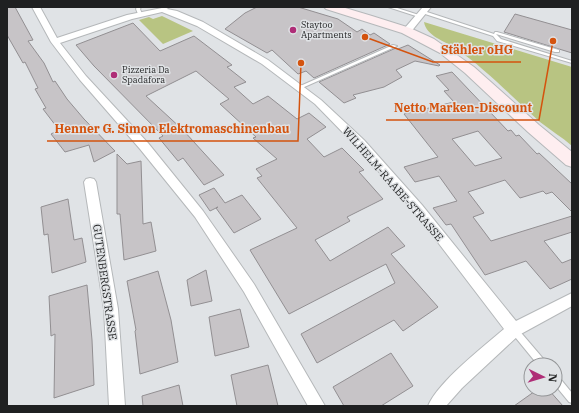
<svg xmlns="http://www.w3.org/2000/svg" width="579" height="413" font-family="'IBM Plex Serif',serif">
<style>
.green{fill:#b8c482}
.building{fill:#c7c4c7;stroke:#928f92;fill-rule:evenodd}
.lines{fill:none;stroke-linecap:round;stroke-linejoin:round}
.lane-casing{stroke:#b5b8ba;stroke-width:2}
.street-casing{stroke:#b5b8ba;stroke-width:2}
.secondary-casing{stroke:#b5b8ba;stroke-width:2}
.lane{fill:#fff;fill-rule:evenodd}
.street{fill:#fff;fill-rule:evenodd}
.secondary{fill:#feeef0;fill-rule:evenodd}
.poi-dot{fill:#af2d77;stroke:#e0e3e6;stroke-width:1.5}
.labels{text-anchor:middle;stroke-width:3;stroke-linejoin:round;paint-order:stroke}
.far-poi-label{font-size:9px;fill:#1f2021;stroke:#e0e3e6;text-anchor:start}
.street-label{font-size:11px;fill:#1f2021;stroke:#e0e3e6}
.leader{fill:none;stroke:#d4530e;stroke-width:1.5}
.callout-dot{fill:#d4530e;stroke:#e0e3e6;stroke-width:1.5}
.callout-label{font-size:12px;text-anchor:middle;font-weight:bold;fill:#d4530e;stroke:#e0e3e6;stroke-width:3;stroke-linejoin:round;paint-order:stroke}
</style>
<rect width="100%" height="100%" fill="#e0e3e6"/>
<!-- green -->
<path class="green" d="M162,16L193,31L163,44L139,20L149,17L153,19Z
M424,22L572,67V146C562,137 550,130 540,122C512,97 486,69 455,48C445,41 426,36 424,22Z"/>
<!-- building -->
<path class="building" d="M7,7H15L33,40L28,41L44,63L53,82L55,81L67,99L84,119L115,151L94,162L89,145L65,152L51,134L59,130L43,109L46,108L35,89L38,88L25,62L23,63L7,35Z
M257,7H298L338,19L357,32L362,29L370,35L374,33L390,44L314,78L306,71L298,74L272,50L267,53L225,29L245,13Z
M515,14L572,30V53L504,32Z
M133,23L160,51L194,36L232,65L227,67L246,82L234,87L253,104L268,96L297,119L309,113L326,127L307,139L324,157L342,148L364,170L359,172L383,199L347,217L350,221L315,240L330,261L388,227L405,246L391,254L438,307L403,331L394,320L317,363L301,334L395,283L386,264L289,314L250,250L297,228L257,178L262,176L256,169L277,159L253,138L256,137L220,104L229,99L196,71L146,96L183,130L224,175L204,185L183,158L178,161L159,138L163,136L94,66L76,45Z
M408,45L440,65L439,66L415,61L396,70L402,77L384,87L353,95L356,98L344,103L319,82L396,48L398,49Z
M452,72L508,131L511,130L516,136L519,135L537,154L539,153L572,184V212L552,192L546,194L543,191L520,198L505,180L468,192L484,213L473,217L491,241L572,216V232L544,241L562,263L572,259V279L550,289L526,261L485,275L451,224L446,225L433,208L457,201L439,176L415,182L404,167L438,157L404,114L454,102L444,91L449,90L436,76ZM478,131L502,158L475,166L452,139Z
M117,154L127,164L141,161L143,224L151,222L156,251L124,260L120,214H117Z
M214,188L225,203L242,195L261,219L234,233L216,208L218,207L210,211L199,195Z
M68,199L74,240L82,238L86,262L52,273L48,234L44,235L41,207Z
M206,270L212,301L191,306L187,280Z
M158,271L171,320L178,362L140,374L135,331L136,330L127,281Z
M87,285L92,340L94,385L54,398L55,334L51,336L49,296Z
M240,309L249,347L215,356L209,317Z
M391,353L413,386L381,406H344L333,387Z
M268,365L278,406H237L231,375Z
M179,385L183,406H143L142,396Z
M538,389H548L563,406H514Z"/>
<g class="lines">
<defs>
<path id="lane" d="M137,7H141L140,9L142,14L141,15L138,14L136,9Z
M165,7H170L163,11H161V9Z
M388,7H394L422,16L419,17Z
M422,11H424L494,34L495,32H497L559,50V52H555L496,34L501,39L572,61V63L497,41L493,36L422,13Z
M393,45L397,46L302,88H298V87Z
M514,326L517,328L546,362L547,365H538L511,332L510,330L511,328Z
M555,375L558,376L572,393V403L569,402L555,385Z"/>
<path id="street" d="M32,7H40L57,38L127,15L162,8L177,11L203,22L268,60L321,100L364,140L422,205L516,321L572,293V306L519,335L462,388L446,406H428C438,382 483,347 504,329L414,211L356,146L315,104L262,64L197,26L162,12L132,19L60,43L86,76L148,143L203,211L254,284L325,406H308L244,292L195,217L140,149L80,80L51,42Z
M423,7H431L410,33H404L403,31L404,29Z
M90,178L94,179L96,182L118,309L125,406H109L104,309L84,182L86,179Z"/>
<path id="secondary" d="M324,7H342L372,16L410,28L434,39L474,67L539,125L572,152V167L566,165L528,132L465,73L440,53L402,33L326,9Z"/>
</defs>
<!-- lane casing -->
<use href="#lane" class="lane-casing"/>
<!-- street casing -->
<use href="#street" class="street-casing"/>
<!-- secondary casing -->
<use href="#secondary" class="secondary-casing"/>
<!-- lane -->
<use href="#lane" class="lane"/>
<!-- street -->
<use href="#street" class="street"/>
<!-- secondary -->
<use href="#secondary" class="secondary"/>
</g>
<!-- markers -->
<g class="poi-dot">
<circle cx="293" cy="30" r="4"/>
<circle cx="114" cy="75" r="4"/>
</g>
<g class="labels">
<!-- far-poi labels -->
<g class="far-poi-label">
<text x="301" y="28">Staytoo<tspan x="301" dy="10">Apartments</tspan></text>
<text x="122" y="73">Pizzeria Da<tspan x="122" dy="10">Spadafora</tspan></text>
</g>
<!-- street labels -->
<g class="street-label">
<text transform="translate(393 184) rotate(49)" y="4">WILHELM-RAABE-STRASSE</text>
<text transform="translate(105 282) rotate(82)" y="4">GUTENBERGSTRASSE</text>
</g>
</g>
<!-- callouts -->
<path class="leader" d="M365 37L433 62H521M553 41L539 120H386M301 63L298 141H47"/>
<g class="callout-dot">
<circle cx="365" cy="37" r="4"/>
<circle cx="553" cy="41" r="4"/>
<circle cx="301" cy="63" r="4"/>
</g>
<g class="callout-label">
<text x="477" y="54">Stähler oHG</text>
<text x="463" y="112">Netto Marken-Discount</text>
<text x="172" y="133">Henner G. Simon Elektromaschinenbau</text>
</g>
<!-- border -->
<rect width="579" height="413" fill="none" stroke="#1f2021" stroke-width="16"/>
<!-- north arrow -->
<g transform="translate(543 377) rotate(95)"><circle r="19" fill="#e0e3e6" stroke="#939597"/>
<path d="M0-3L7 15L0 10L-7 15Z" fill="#af2d77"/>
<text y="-6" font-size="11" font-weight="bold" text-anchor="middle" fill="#1f2021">N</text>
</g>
</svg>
